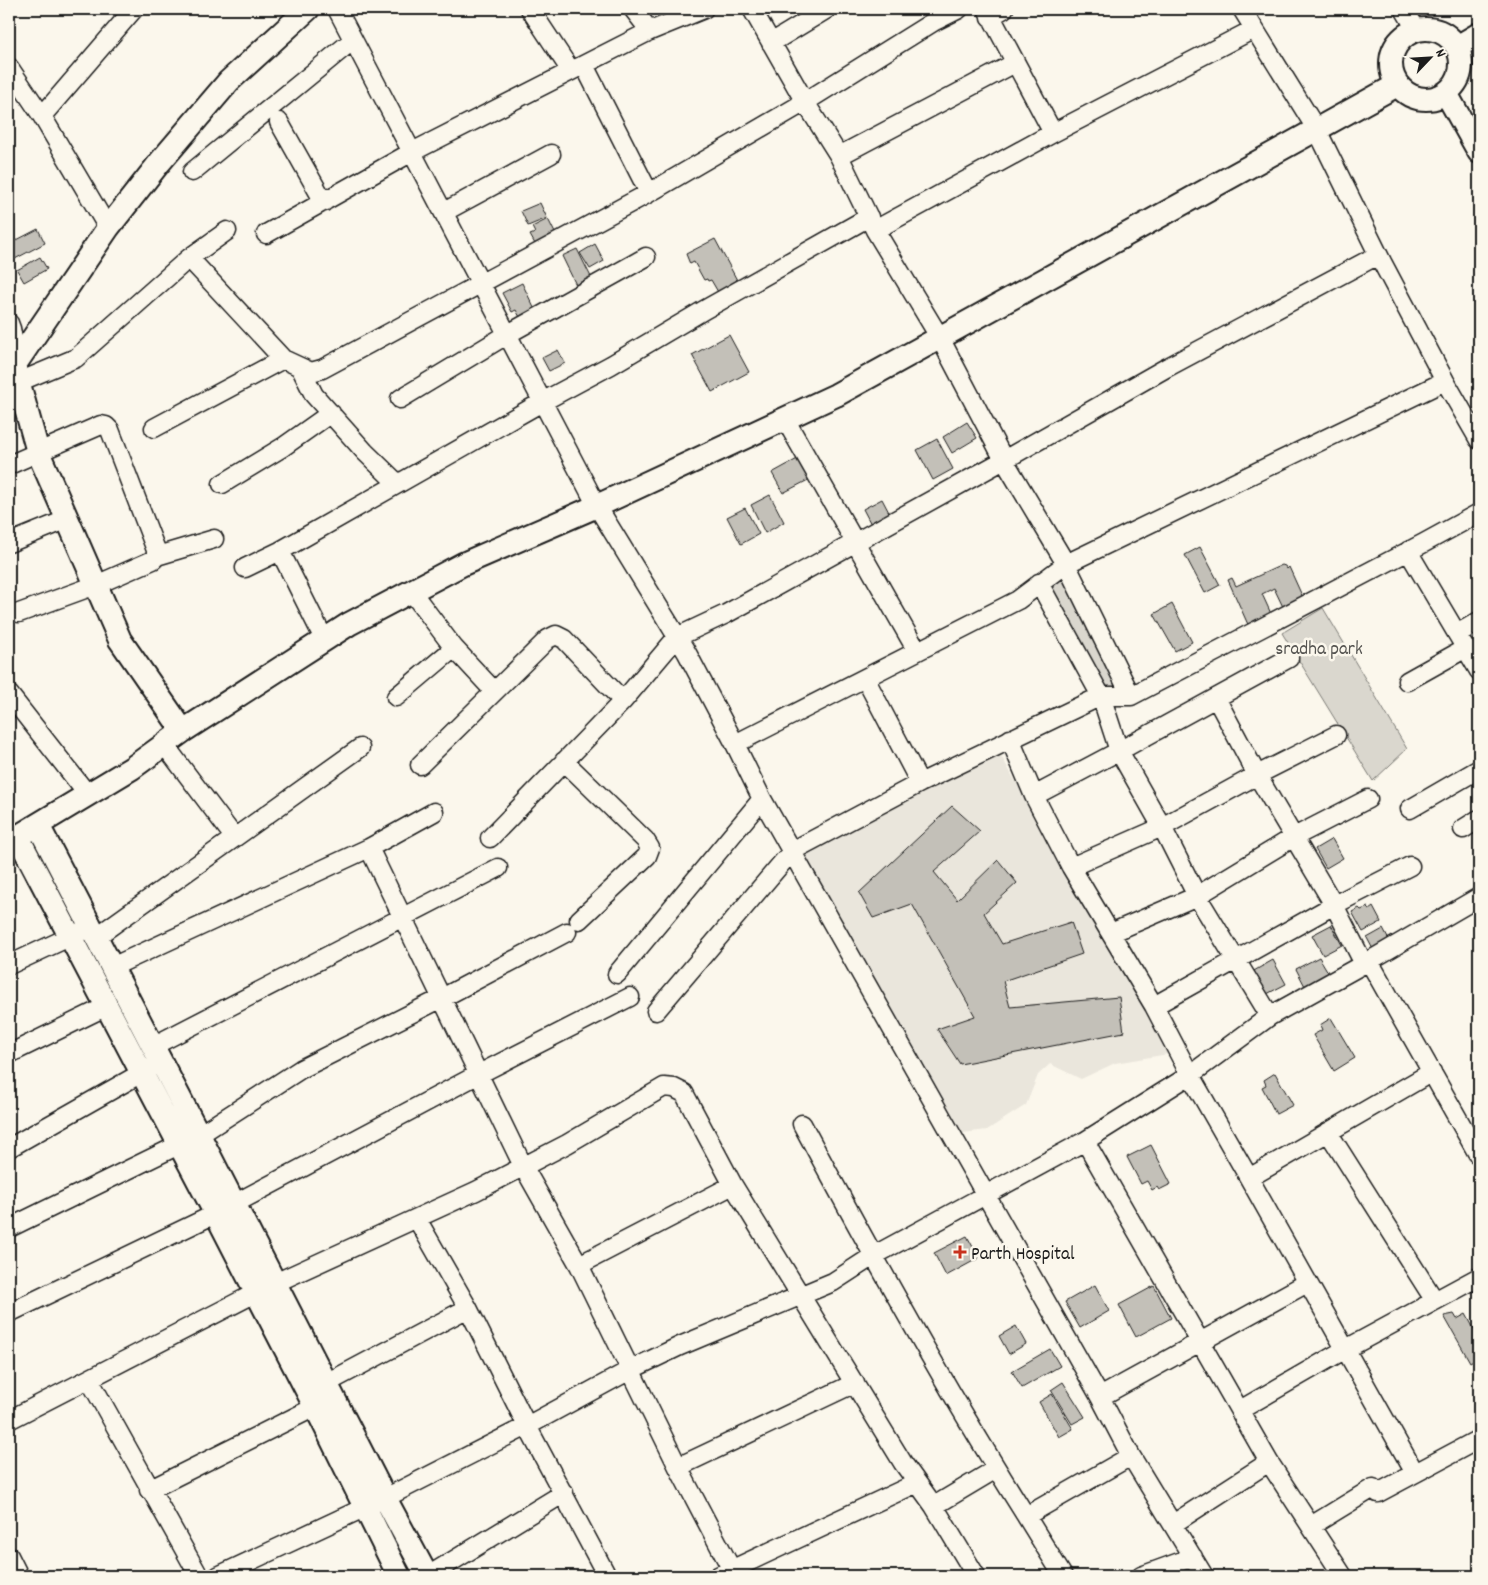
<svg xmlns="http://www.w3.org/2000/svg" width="1488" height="1585" font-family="Dekko,sans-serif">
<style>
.built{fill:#eae6dc}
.green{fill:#dad7ce;stroke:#7b7a75}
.building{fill:#c3c0b8;stroke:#1c1c1c}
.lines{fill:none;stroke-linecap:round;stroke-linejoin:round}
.minor-casing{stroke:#1c1c1c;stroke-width:21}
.tertiary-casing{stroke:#1c1c1c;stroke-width:26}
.minor{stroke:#fbf7ec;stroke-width:18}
.tertiary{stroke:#fbf7ec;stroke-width:22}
.poi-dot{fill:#c8321e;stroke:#fbf7ec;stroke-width:2}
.labels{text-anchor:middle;stroke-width:5;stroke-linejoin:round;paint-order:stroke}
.park-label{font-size:19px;fill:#555451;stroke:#fbf7ec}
.poi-label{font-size:19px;fill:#1c1c1c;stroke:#fbf7ec;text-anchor:start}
</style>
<rect width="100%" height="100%" fill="#fbf7ec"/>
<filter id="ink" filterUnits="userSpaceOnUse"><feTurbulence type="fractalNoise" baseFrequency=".02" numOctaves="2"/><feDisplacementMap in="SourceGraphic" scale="10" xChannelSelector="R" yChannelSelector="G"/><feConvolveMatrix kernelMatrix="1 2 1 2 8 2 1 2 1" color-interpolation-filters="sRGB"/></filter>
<g filter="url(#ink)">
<!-- built -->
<path class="built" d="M997,749L1150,1014L1168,1054L1115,1063L1081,1079L1050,1064L1038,1075L1026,1105L987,1130L963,1133L804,853Z"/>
<!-- green -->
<path class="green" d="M1071,573L1127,688L1101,696L1039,583Z
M1323,608L1407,749L1373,781L1282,633Z"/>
<!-- building -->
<path class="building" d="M540,203L547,218L528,226L521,211Z
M548,219L555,233L535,244L530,235L535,233L532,227Z
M38,229L45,243L13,260L9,253V244Z
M715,239L738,282L718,292L711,280L708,281L707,279L704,280L694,262L690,264L686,254Z
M595,244L604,261L590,269L580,253Z
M577,249L593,281L578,289L562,256Z
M40,257L47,269L24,282L17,270Z
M522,283L536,312L521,319L516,310L512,312L502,293Z
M729,335L749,372L712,392L692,355Z
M558,350L565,363L549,371L542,358Z
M967,422L977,438L952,453L943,437Z
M937,439L953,469L933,480L917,450Z
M801,457L812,478L783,493L772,473Z
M770,495L784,522L765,533L751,505Z
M882,499L893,520L874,530L863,509Z
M745,508L759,534L741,544L727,517Z
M1200,547L1220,585L1205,593L1185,555Z
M1282,565L1285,566L1287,569L1289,567L1304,600L1284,609L1274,588L1262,594L1273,618L1250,629L1228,580L1232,578L1236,586Z
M1172,604L1192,642L1175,651L1154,614Z
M952,806L980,831L934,872L957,900L998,860L1017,883L984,913L1002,944L1071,922L1082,954L1003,981L1010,1007L1119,997L1124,1032L960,1064L937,1029L975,1016L912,904L873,918L859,893Z
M1332,839L1343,858L1326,868L1315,849Z
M1368,907L1369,910L1373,907L1381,922L1363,932L1352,912L1359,908L1361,910Z
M1331,925L1342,945L1323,955L1312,935Z
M1383,929L1391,944L1375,953L1367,938Z
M1319,957L1331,977L1307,990L1296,969Z
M1273,960L1286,984L1265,995L1252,972Z
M1331,1018L1355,1058L1334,1071L1313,1035L1322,1030L1320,1025Z
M1275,1073L1293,1105L1276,1114L1262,1087L1266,1085L1264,1080Z
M1151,1145L1171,1184L1159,1190L1157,1187L1152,1190L1147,1181L1141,1184L1127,1157Z
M967,1236L979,1258L946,1276L934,1253Z
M1095,1285L1109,1311L1080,1328L1065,1302Z
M1154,1286L1171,1318L1136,1337L1119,1305Z
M1454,1314L1457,1319L1466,1314L1479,1338V1354L1477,1355L1479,1357L1470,1362L1444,1316Z
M1016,1326L1026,1344L1009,1354L999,1336Z
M1050,1349L1060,1366L1022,1388L1012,1371Z
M1063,1382L1085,1417L1072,1424L1051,1390Z
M1052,1394L1073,1429L1059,1437L1039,1402Z"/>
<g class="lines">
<defs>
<path id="minor" d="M337,9L597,506L687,653L735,744L762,799L1100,1397L1131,1456L1204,1576
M530,9L571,71
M633,9L650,31
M752,9L805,102L839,156L875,230L940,338L1004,460L1066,564L1131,696
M987,9L1053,133
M1242,9L1317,130L1382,262L1445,381L1479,440
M1404,9L1416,29
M990,17L1004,9
M771,43L827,9
M584,65L649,193
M9,67L42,116L108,228
M42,116L134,9
M279,122L324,202
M839,156L1015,63
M192,172L353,40
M444,212L551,154
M875,230L1053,133L1254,29
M266,234L412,152L650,31L704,9
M189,258L227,231
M9,323C16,338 10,349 14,366
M301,369L314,395L365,452L397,483
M9,386L76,358L189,258L283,359L311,372L322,369L649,193L805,102L933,22L959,9
M400,399L508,334L646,257
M785,419L917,651
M154,428L283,359
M9,465L101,425L106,426L110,430L156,550L157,556L153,560L96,585L19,613
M222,484L283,447L331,413
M9,543L68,519
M280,551L324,639
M1408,551L1479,671
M157,556L214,539
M245,568L280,551L542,402L611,365L704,310L869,217
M1039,583L1101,696L1119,751L1162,827L1197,896L1270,1016
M411,591L454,648L494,691
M1457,634L1479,621
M865,678L920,783
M1407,681L1466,648
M9,694L88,795
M396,697L454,648
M1216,698L1257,775L1334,905L1364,964
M1010,739L1034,796L1071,867L1154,1006L1190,1075L1249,1178
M164,744L234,837
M735,744L1018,600L1066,564L1445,381
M564,761L645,840L650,848L647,856L579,920
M420,765L548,639L556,635L564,639L623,701
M1034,796L1119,751L1289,658
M1410,809L1479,769
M1463,829L1479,819
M490,838L623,701L677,637L726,614L1004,460L1166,368L1378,255
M369,848L523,1166L579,1265L678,1467L735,1576
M1071,867L1162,827L1257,775L1336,735
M1479,897L1369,961L1479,1156
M1111,933L1197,896L1294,837L1368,799
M96,937L360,748
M9,965L82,931
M112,967L369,848L434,812
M617,974L762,799
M1154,1006L1334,905L1410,866
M656,1011L792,851L920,783L1101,696H1131L1424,543L1479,513
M153,1046L498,868
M9,1054L107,1006
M802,1124C873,1256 946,1389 1026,1516L1131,1456
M1328,1132L1435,1301
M1085,1141L1269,1462L1343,1576
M9,1148L152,1067
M234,1204L479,1074L630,997
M417,1219L468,1308L527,1426L607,1576
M9,1228L199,1135L301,1069L442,998L567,932
M579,1265L733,1185
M9,1313L215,1214
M89,1379L199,1576
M327,1383L468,1308
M1100,1397L1307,1283
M1240,1410L1344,1350L1479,1277
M9,1420L275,1283L476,1191L567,1144L664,1087L674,1088L684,1093L733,1185L903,1463L934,1506L976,1576
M678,1467L855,1383
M1415,1473L1249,1178L1432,1072
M149,1490L315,1407
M934,1506L996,1469
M1026,1516L1063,1576
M1173,1524L1269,1462
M1311,1526L1373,1488L1378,1493L1479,1439
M9,1556L19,1576
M218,1576L385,1498L527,1426L630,1370L680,1346L833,1282L873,1256L1085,1141L1190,1075L1270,1016L1369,961
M428,1576L564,1493
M718,1576L917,1483
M1141,1576L1193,1557"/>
<path id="tertiary" d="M1391 64a35 35 0 1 1 70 0a35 35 0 1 1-70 0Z
M1457,47L1479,34
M1446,93L1479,152
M183,731L120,640L38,452L14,366L108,228L160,162L229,81L308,9
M38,825L199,1135L385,1498L427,1576
M18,837L220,1222L322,1420L399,1576
M9,842L132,768L183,731L349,624L463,564L597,506L836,395L1397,85"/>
</defs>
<!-- minor casing -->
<use href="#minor" class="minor-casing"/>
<!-- tertiary casing -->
<use href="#tertiary" class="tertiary-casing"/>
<!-- minor -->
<use href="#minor" class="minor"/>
<!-- tertiary -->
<use href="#tertiary" class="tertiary"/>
</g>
</g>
<!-- markers -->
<path class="poi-dot" d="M957.5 1244.5h5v5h5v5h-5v5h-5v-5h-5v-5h5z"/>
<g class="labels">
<!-- park labels -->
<g class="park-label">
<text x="1319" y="654">sradha park</text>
</g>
<!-- poi labels -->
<g class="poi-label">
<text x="971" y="1259">Parth Hospital</text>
</g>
</g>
<!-- margin -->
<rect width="1488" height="1585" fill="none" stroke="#fbf7ec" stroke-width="30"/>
<rect x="15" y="15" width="1458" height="1555" fill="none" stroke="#1c1c1c" stroke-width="2" filter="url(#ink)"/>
<!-- north arrow -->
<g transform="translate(1430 58) rotate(65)" stroke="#fbf7ec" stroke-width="4" paint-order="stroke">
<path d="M0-4L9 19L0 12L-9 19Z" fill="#1c1c1c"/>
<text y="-8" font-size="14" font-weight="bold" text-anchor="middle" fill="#1c1c1c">N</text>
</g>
</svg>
